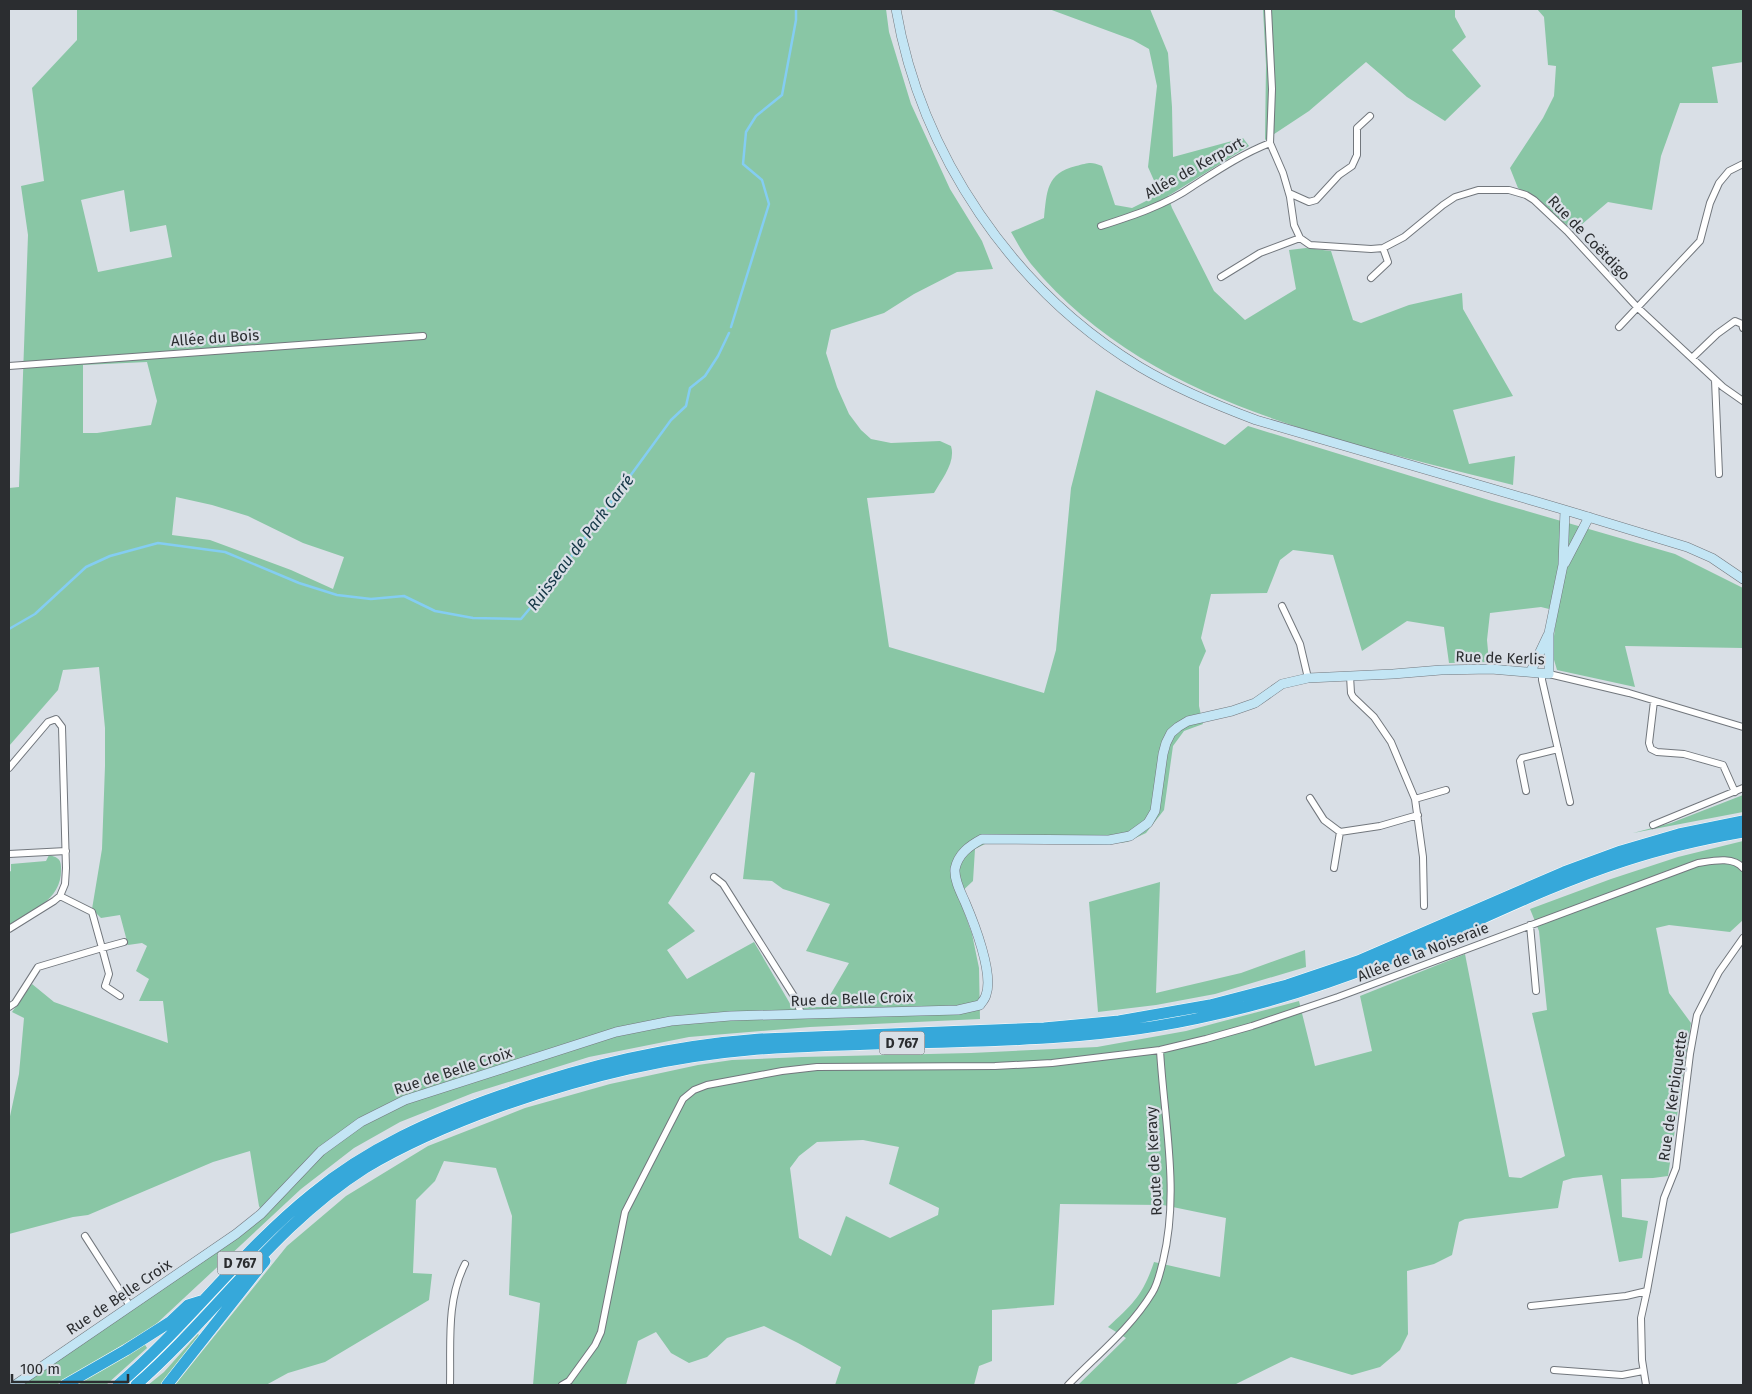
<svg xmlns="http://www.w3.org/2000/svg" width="1752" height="1394" font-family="'Fira Sans',sans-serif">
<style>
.green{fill:#89c6a5;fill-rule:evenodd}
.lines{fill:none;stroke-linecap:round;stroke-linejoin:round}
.stream{stroke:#84cdf2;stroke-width:2.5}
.street-casing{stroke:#72777d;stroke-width:8}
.secondary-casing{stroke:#72777d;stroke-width:10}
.highway-casing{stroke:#fff;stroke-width:12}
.street{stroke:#fff;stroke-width:6}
.secondary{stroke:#c3e5f4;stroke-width:9}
.highway{stroke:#36a8da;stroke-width:11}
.labels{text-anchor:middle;stroke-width:4.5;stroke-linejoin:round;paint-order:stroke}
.shield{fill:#d9dfe6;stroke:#5f6267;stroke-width:1}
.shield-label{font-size:14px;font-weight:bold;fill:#2b2d30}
.street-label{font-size:15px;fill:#2b2d30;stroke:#d9dfe6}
.water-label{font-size:16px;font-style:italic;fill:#143646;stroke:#d9dfe6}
</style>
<rect width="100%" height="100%" fill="#d9dfe6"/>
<!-- green -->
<path class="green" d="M77,9H886L889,32L911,104L950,189L982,241L993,269L957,272L914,294L884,313L831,330L826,353L837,387L849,414L861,430L871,439L891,443L940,441L951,446C956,462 942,479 934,493L867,498L889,647L1044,693L1056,650L1071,488L1096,390L1225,445L1248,426L1492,501L1675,554L1743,588V648L1625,646L1635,687L1557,670L1552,653L1557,611L1541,607L1490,613L1487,640L1489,662L1449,663L1444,627L1407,621L1362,651L1333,555L1293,550L1280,560L1267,593L1211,594L1201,638L1206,651L1199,667V706L1203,724L1184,731L1173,746L1164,810L1146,833L1127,842L1107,844L987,843L975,849L973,881L958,895L972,934L979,968L980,1019L810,1027L689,1037L589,1057L473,1093L400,1122L354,1148L301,1189L154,1326L56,1385H22L264,1216L259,1206L250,1151L213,1162L88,1215L73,1217L9,1234V1121L19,1074L24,1018L12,1012L32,984L54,1002L168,1043L163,1001H139L149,979L136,971L147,946L142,943L128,945L120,915L101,918L92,909L102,849L105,766V728L99,667L63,670L58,690L9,746V488L19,487L28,235L21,186L44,181L32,88L77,40ZM124,190L130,232L166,225L172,257L98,272L81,200ZM147,362L157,401L151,425L97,433H83V365ZM176,497L212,505L248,516L303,543L344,557L333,589L291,570L210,540L172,535ZM751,772L755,773L743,879L772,881L783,889L830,904L806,951L849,963L823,1007H792L754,942L687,979L667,950L695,931L668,903Z
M1049,9H1150L1168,53L1172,107L1173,157L1243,138L1249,146L1168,196L1172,208L1214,291L1245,320L1296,289L1289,250L1306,248L1331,251L1353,320L1361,323L1409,305L1462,293L1463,309L1513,396L1453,410L1469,464L1515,456L1513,485C1344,441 1148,406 1031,264C1023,254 1017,242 1011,232L1044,218C1047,192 1046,173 1076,166C1088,163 1091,161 1102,166L1115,205L1132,208L1160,194L1148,167L1157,86L1149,49L1133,40Z
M1263,9H1455V17L1466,37L1452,50L1481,86L1445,121L1407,97L1366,62L1309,111L1265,140L1266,65Z
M1537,9H1743V62L1712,67L1718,103H1680L1661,156L1652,210L1608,202L1574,231L1532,196L1518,188L1510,168L1543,118L1554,96L1556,66L1548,65L1544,17Z
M1743,795V812L1633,833L1671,823Z
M1743,841V920L1730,932L1669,925L1656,928L1669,993L1691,1023L1668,1176L1653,1178L1621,1179L1622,1217L1648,1221L1642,1258L1619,1262L1602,1175L1573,1178L1563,1181L1558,1208L1465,1219L1459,1222L1452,1255L1434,1264L1407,1271L1408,1334L1400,1350L1380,1367L1352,1375L1291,1357L1234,1385H1078L1126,1338L1108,1327C1133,1304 1143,1295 1154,1262L1220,1277L1226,1218L1163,1205L1060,1204L1054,1305L992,1310V1361L979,1366L974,1385H835L841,1367L798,1343L764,1326L727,1338L707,1357L689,1363L671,1353L656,1332L638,1341L626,1385H533L540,1303L509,1295L512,1216L496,1168L444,1161L435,1181L416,1200L413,1273L432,1274L429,1300L325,1362L288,1373L266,1385H175L287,1246L346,1196L428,1146L525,1108L610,1084L698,1065L732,1060L802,1057L971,1053L1097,1047L1186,1031L1299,1001L1315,1066L1372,1051L1360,996L1465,954L1509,1177L1521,1178L1565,1156L1532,1013L1547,1010L1539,931L1530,909L1611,879L1678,857ZM863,1140L899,1147L889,1184L939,1208L938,1215L890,1238L846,1216L831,1256L799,1238L790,1168L799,1156L817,1142Z
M49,855C56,857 61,858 61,867C63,900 32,910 9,925V872L11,871V864L46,861Z
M1160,882L1156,993L1241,973L1305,950L1306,967L1215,994L1156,1005L1098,1012L1089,902Z
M198,1334L200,1336L160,1385H148L164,1372Z
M144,1343L147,1348L106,1385H76Z"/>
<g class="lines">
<!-- stream -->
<path class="stream" d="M731,327L769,204L762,180L743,164L746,132L756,116L782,95L796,20V9
M9,629L35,614L86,567L110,556L158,543L225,552L299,583L337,595L371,599L404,596L435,611L473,618L521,619L557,576L671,420L686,406L690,388L705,376L718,356L729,333"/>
<defs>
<path id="street" d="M1268,9L1272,89L1270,143L1283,173L1290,197L1294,225L1300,238L1310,245L1371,249L1383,248L1404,237L1443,205L1455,197L1478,190H1509L1526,195L1534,200L1567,231L1637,307L1723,387L1743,401
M1289,193L1309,202L1316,200L1339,175L1352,166L1357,155V128L1370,116
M1101,226C1132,216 1166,205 1193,186C1218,170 1242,154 1270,143
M1221,277L1260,253L1300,238
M1371,278L1388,262L1383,248
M1619,327L1700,241L1710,203L1719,183L1729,171L1743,164
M1692,358L1717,334L1735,321L1742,324L1743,328
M9,366L423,336
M1715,380L1719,474
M1282,606L1300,644L1308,678
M1542,673V680L1570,802
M1549,674L1629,693L1743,727
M1350,676L1351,693L1353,697L1374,717L1391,742L1415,799L1423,857L1424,906
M1654,701L1649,743L1651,749L1657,752L1684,754L1723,765L1735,792
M9,768L48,722L56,719L62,727L66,868L65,884L60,896L54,901L9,929
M1526,791L1520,761L1522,758L1558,749
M1310,798L1324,820L1340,832L1380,826L1418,815
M1415,799L1446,790
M1653,825L1743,788
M9,854L66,851
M1334,868L1340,832
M714,877L723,884L797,1001L801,1014
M1530,925L1536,991
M120,996L105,986L109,974L102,948L124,942
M9,1007L15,1003L38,967L102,948L92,912L60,896
M85,1236L130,1306
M1531,1306L1626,1296L1647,1291
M1554,1370L1622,1375L1643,1371
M450,1385C451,1344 446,1301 465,1264
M562,1385L569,1381L595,1345L601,1332L625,1212L683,1099L694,1090L707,1085L782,1071L817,1067L995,1066L1052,1063L1160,1050L1206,1039L1252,1026L1338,997L1698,863C1712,861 1733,856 1743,868
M1068,1385C1096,1356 1131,1328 1152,1293C1158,1284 1160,1272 1163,1261C1180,1192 1164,1120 1160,1050
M1646,1385L1642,1360L1641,1318L1647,1291L1664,1198L1676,1168L1690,1054L1697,1015L1719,972L1743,938"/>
<path id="secondary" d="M896,9C921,155 1013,290 1140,367C1177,389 1216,405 1256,420L1565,510L1687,547L1712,558L1743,579
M1565,563L1589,517
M1531,671L1548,635
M15,1385L236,1234L261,1214L321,1151L361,1122L405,1100L616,1032L671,1021L730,1016L958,1010L980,1005C982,1002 985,999 986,995C994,974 974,923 965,902C961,893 954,880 955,869C958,854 969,846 982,839L1109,840L1130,836L1148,823L1155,811L1163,754L1166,743L1171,733L1178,727L1188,721L1232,711L1255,703L1282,684L1308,678L1393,674L1441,670L1491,669L1549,674V633L1563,565L1565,510"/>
<path id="highway" d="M65,1385L126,1350L170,1322L188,1305L201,1301
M118,1385C187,1326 241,1251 312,1194C368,1148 433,1119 502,1095C588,1065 668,1046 760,1039L1044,1028L1119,1021L1210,1005L1287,985L1358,961L1564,872L1621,851L1679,834L1743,821
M136,1385C215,1316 275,1225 365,1168C408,1142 454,1123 501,1106C581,1078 664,1057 749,1050C903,1037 1061,1051 1213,1015C1270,1002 1326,985 1380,963C1462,930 1540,888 1624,861C1663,848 1703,839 1743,832
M167,1385L265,1261"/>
</defs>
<!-- street casing -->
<use href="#street" class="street-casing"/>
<!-- secondary casing -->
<use href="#secondary" class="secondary-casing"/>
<!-- highway casing -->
<use href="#highway" class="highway-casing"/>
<!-- street -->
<use href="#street" class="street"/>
<!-- secondary -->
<use href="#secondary" class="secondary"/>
<!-- highway -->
<use href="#highway" class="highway"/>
</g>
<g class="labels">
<!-- shield labels -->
<g class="shield">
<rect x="879.5" y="1031.5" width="45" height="23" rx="4"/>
<rect x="217.5" y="1251.5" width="45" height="23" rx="4"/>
</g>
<g class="shield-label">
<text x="902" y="1048">D 767</text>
<text x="240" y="1268">D 767</text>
</g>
<!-- street labels -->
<g class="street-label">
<text transform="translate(1194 168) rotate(-29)" y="5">Allée de Kerport</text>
<text transform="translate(1589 238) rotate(46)" y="5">Rue de Coëtdigo</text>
<text transform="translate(215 338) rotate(-4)" y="5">Allée du Bois</text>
<text transform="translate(1500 658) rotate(2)" y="5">Rue de Kerlis</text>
<text transform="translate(1423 952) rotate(-21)" y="5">Allée de la Noiseraie</text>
<text transform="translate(852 999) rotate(-2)" y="5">Rue de Belle Croix</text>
<text transform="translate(453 1071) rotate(-18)" y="5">Rue de Belle Croix</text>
<text transform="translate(1673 1096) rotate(-82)" y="5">Rue de Kerbiquette</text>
<text transform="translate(1154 1161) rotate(-93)" y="5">Route de Keravy</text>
<text transform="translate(119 1297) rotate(-34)" y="5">Rue de Belle Croix</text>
</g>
<!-- water labels -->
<g class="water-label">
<text transform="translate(580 542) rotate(-53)" y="6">Ruisseau de Park Carré</text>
</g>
</g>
<!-- border -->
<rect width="1752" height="1394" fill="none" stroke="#2b2d30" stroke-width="20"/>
<!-- scale -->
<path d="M12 1374v8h116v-8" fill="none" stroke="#2b2d30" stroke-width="2.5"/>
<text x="20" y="1374" font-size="15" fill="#2b2d30" stroke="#d9dfe6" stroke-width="4" paint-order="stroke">100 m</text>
</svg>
